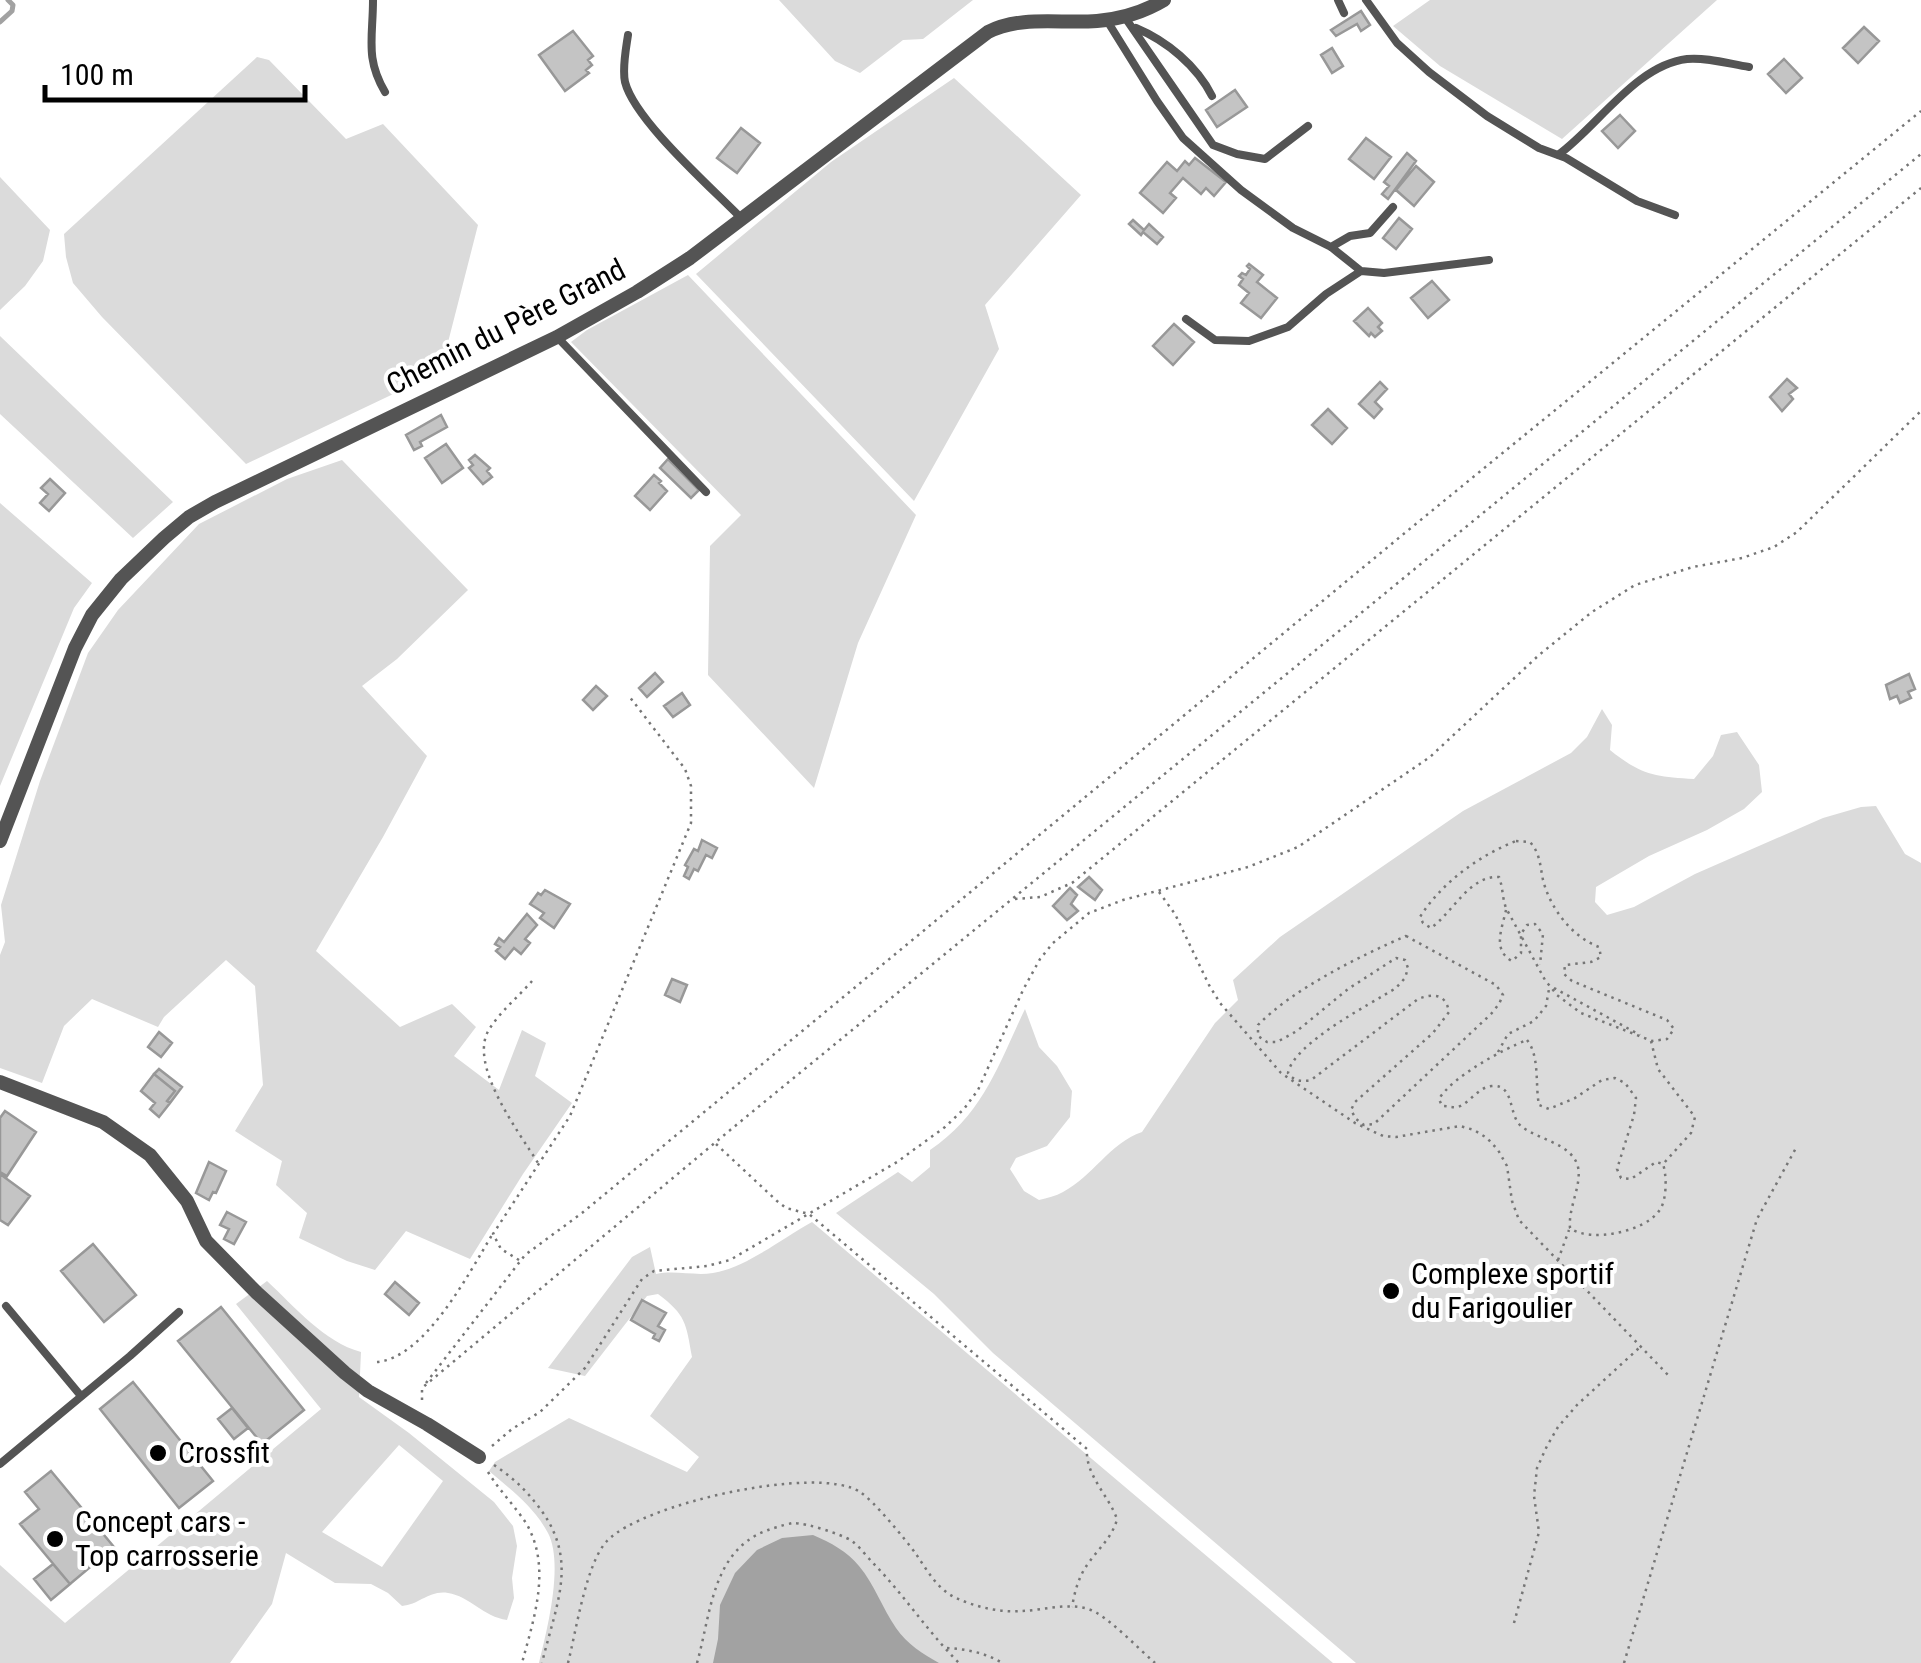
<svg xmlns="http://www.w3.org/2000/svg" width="1921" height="1663" font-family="'Roboto Condensed',sans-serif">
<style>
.green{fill:#dbdbdb;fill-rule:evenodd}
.water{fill:#a2a2a2}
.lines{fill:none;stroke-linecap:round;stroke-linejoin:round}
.stream{stroke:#a2a2a2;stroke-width:5}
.building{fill:#c4c4c4;stroke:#989898;stroke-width:2.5}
.path{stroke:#767676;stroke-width:2.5;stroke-dasharray:2.5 5;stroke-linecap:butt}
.lane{stroke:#545454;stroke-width:8}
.street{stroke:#545454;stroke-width:14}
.poi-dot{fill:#000;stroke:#fff;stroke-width:4}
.labels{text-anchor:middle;stroke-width:8;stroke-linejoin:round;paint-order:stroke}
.street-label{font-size:30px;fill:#000;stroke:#fff}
.poi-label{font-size:30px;fill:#000;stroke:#fff;text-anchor:start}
</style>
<rect width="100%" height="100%" fill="#fff"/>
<!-- green -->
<path class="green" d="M779,0H973L923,39L903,40L860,73L835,61Z
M1430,0H1717L1562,139L1440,66L1393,26Z
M257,57L269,60L346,139L383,124L478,225L444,358L408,387L246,464L102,317L73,283L66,257L64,234Z
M954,78L1081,195L985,305L999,349L914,501L696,274L831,162Z
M0,177L50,230L43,261L25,286L0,310Z
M688,275L916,515L858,643L814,788L708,675L710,546L741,515L571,342L587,330Z
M0,336L173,502L133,538L0,414Z
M342,460L468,590L397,659L362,686L427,756L383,837L316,951L400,1027L452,1004L476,1027L454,1056L499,1090L522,1030L546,1043L535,1076L572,1103L523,1174L470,1259L406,1231L375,1270L347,1261L299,1238L307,1213L276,1185L282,1161L235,1131L263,1085L255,986L226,960L164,1017L158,1027L92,999L64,1026L42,1083L0,1068V955L5,942L1,905L40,781L88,653L118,610L199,524L287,479Z
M0,503L92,583L74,608L0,786Z
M1602,709L1612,725L1610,750C1641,775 1655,777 1694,779L1713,756L1721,735L1737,732L1759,765L1762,792L1744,809L1707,830L1649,856L1596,887L1595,902L1607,915L1634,907L1695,874L1823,818L1861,807L1876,806L1905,854L1921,863V1663H1356L993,1353L934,1294L836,1213L898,1172L912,1182L930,1167V1150C984,1113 998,1065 1025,1009L1039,1047L1057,1066L1072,1091L1070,1117L1047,1146L1016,1158L1010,1169L1024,1191L1039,1200C1047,1198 1056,1196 1063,1192C1093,1176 1110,1143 1142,1132L1215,1023L1238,1000L1233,980L1280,937L1463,811L1571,753L1587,737Z
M812,1222L1333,1663H539C547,1630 564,1564 548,1533C534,1507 510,1489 489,1471L495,1462L569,1418L687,1472L699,1457L650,1416L692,1357C686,1323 686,1315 658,1294L647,1296L585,1376L548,1368L632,1257L650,1247L656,1274C675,1270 694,1276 713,1273C745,1268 783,1238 812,1222Z
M267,1281C295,1307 324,1342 361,1352L359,1397L409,1433L494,1502L513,1526L517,1546L512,1578L514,1598L507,1620C484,1617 469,1596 448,1593C429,1590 419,1605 402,1606L388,1593L371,1584L335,1583L286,1553L272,1604L230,1663H0V1565L65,1623L321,1409L236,1304ZM399,1445L443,1481L382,1567L322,1532Z"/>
<!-- water -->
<path class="water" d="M813,1535C831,1543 847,1551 859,1566C875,1585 882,1608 896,1628C907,1644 923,1654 939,1663H713L718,1639L720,1605L735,1573L757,1550L782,1538Z"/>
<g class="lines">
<!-- stream -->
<path class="stream" d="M0,22L12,11L13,5L8,0"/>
</g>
<!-- building -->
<path class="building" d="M1361,11L1370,25L1361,31L1357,24L1336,36L1331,30Z
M1864,27L1879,41L1858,63L1843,48Z
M573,31L593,56L588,60L592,65L586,70L589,73L565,91L539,55Z
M1332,48L1343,66L1332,73L1321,55Z
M1784,59L1802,78L1786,93L1768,74Z
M1235,90L1247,107L1217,127L1206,110Z
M1620,115L1635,131L1618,148L1602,131Z
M741,128L760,143L737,173L717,158Z
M1366,138L1391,157L1374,179L1349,159Z
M1407,153L1416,161L1388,199L1382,194L1389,186L1384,182Z
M1195,158L1226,182L1214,196L1206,188L1201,194L1183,178L1170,193L1176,198L1163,213L1140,193L1167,162L1177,171L1185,161L1189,165Z
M1416,166L1434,182L1414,206L1396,190Z
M1399,218L1412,229L1396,249L1383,238Z
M1133,220L1144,230L1149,224L1163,237L1157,244L1143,232L1141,235L1129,224Z
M1249,264L1263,275L1257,282L1277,298L1261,318L1241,303L1249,293L1239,285L1243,279L1239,276L1242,273L1246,275L1250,269L1247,266Z
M1432,281L1449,300L1428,318L1411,298Z
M1368,308L1382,323L1378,327L1382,331L1375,337L1371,333L1369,336L1354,321Z
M1174,324L1194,342L1173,365L1153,346Z
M1787,379L1797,388L1789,394L1793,399L1782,411L1770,397Z
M1380,382L1387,389L1375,402L1382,409L1374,418L1359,404Z
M1328,409L1347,428L1332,444L1312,425Z
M441,415L447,427L420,442L422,446L414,450L406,435Z
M446,444L463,468L442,483L425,458Z
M475,455L490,468L487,471L492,477L483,484L469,468L473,465L469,460Z
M668,459L699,490L691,498L660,468Z
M654,475L661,481L659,483L667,491L650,510L635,496Z
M50,479L65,493L49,511L40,503L48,494L41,488Z
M655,673L663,682L647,697L639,688Z
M1909,674L1915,689L1908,692L1911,698L1900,703L1897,696L1890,699L1886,685Z
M596,686L607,696L593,710L583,700Z
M682,693L690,705L673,717L664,706Z
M702,840L717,848L712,858L706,855L698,871L694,869L689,879L684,876L688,867L685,865L694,849L698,851Z
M1089,877L1102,890L1095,900L1078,887Z
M1070,888L1077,895L1071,904L1078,911L1067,920L1053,906Z
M545,890L570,904L554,928L540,918L544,913L530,904L538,893L541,895Z
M527,914L537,925L525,939L530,943L521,954L514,948L505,959L496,951L500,947L495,944L499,938L504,942Z
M672,979L687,985L680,1002L665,995Z
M159,1032L172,1043L161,1057L148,1047Z
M159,1069L182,1087L170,1103L167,1101L175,1091L154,1074Z
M154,1074L175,1091L167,1101L170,1103L159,1117L150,1109L155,1103L141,1091Z
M5,1111L36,1132L7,1176L0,1172V1118Z
M209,1162L226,1171L216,1193L213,1192L209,1200L196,1193Z
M0,1174L30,1196L8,1225L0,1220Z
M227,1212L246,1222L234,1244L224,1239L229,1229L220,1225Z
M93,1244L136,1295L104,1322L61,1271Z
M395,1282L419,1303L409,1315L385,1294Z
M642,1300L666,1313L658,1326L665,1330L659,1341L653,1338L655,1334L631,1320Z
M221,1307L304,1410L262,1444L178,1341Z
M133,1382L213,1481L179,1508L100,1409Z
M232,1408L248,1428L234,1439L218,1419Z
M51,1471L114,1547L70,1584L20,1524L39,1509L25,1492Z
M53,1564L70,1584L51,1600L34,1579Z"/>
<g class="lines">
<!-- path -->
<path class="path" d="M1516,841L1530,842C1540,853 1540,865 1543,880C1550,908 1572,937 1599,947L1601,957L1591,962L1565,965L1564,974L1572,981L1667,1020L1674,1029L1667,1039L1652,1041L1581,1013L1557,995L1545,980L1506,908C1502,897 1503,887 1499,877C1470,875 1453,912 1431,928L1423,923L1420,917C1441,883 1480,855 1516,841Z
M1159,892L1175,914L1209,985L1220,1003L1281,1073L1355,1123L1383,1136L1396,1137L1460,1126L1474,1130L1487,1138L1498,1150L1507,1166L1512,1201L1519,1220L1669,1376
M1015,899L1040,897L1072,883L1921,188
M1506,910C1502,929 1492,950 1512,961L1521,953V934L1527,925L1535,924L1543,934L1540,965
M1406,936L1496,985L1503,995L1499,1004L1491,1014L1374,1124L1364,1125L1356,1119L1351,1110L1355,1102L1433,1033L1449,1012C1446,994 1434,993 1418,999L1311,1080C1301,1082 1294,1081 1288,1073C1294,1043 1369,1005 1396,988L1405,978L1408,968L1405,960L1396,958L1348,989L1297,1031L1277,1042H1267L1258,1036V1025C1293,989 1360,956 1406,936Z
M532,981C519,996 501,1011 490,1028C466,1063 519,1132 538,1163
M1554,988L1640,1035
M1527,1040C1540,1056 1535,1085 1539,1105L1549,1109L1575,1098L1602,1080L1615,1078L1625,1083L1636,1098L1634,1115L1617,1169L1621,1178L1631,1179L1656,1162L1663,1164C1667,1176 1667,1201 1659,1211C1644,1232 1590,1243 1570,1228C1568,1208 1582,1185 1578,1167C1572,1143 1538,1140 1521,1126C1508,1115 1515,1084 1492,1086C1478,1087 1470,1103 1458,1107C1453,1108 1448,1106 1442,1106L1439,1099C1452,1077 1503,1049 1527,1040Z
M1651,1041L1658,1069L1695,1117L1691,1133L1664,1163
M1498,1052L1508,1034L1534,1021L1546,1006L1549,989
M716,1144L777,1201L786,1208L809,1214L1087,1449C1085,1475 1109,1496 1117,1519C1113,1536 1100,1547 1090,1561C1079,1575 1075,1590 1072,1607
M519,1260L501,1249L493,1234L570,1116L691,823V786L685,769L629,696
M1558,1260L1569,1230
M377,1362C425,1358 469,1273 492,1235
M426,1383L525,1255L582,1213L1406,532L1921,111
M422,1400V1388L729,1131L1921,154
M492,1446L512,1429L540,1412L585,1368L642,1279L654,1271L707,1266L730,1260L897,1162L945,1127L964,1109L978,1090L1023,990L1040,959L1053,943L1089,913L1123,900L1248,867L1298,847L1430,757L1539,655L1592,612L1635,585L1693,567L1742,558L1774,547L1797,532L1921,411
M494,1465C509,1475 523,1487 534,1501C581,1557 557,1600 542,1663
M488,1472C499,1490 514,1505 526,1523C552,1567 534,1618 522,1663
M1514,1623L1539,1532L1534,1496L1537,1468L1547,1446L1558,1427L1577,1405L1639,1348
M947,1648C966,1649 986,1653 1002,1663
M568,1663C576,1632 586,1563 607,1541C641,1504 818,1464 860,1492C873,1500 906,1540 916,1554C927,1570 937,1589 956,1598C976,1607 1001,1613 1022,1611C1046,1610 1075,1600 1097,1613C1115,1624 1138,1648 1155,1663
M697,1663C712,1610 712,1543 778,1527C780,1526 792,1523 793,1523C807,1523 841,1534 852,1541C860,1547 867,1557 874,1564C904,1595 928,1632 959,1663
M1624,1663L1757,1219L1796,1148"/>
<!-- lane -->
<path class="lane" d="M373,0C373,38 365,58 385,92
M1338,0L1344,13
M1366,0L1397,43L1429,72L1487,116L1539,148L1566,158L1637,201L1675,215
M1124,16L1213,145L1237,154L1265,159L1308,126
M1106,19L1157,101L1183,138L1241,190L1293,228L1331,247L1361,271L1384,273L1489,260
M1136,28C1167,41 1197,66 1212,96
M628,35C626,49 622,68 625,82C635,121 712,188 742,219
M1558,155C1598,126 1636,65 1687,59C1706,57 1730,64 1749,67
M1331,247L1350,236L1370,233L1393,207
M1186,319L1215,340L1249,341L1288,327L1326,294L1361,271
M557,337L706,492
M6,1306L81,1396
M0,1464L130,1356L179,1312"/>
<!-- street -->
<path class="street" d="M0,841L75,648L92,615L121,579L164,538L189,517L215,502L557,337L637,292L690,258L988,32C1022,15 1060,24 1097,21C1120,19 1144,12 1164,0
M0,1082L103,1122L150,1155L187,1201L206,1241L257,1293L345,1373L368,1391L427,1424L479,1457"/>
</g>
<!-- markers -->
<g class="poi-dot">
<circle cx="1391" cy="1291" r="10"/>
<circle cx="158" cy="1453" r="10"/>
<circle cx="55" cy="1539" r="10"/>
</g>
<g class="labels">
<!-- street labels -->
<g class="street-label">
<text transform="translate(506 327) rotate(-27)" y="10">Chemin du Père Grand</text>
</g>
<!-- poi labels -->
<g class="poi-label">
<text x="1411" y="1284">Complexe sportif<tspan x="1411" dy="34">du Farigoulier</tspan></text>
<text x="178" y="1463">Crossfit</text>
<text x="75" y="1532">Concept cars -<tspan x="75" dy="34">Top carrosserie</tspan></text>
</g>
</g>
<!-- scale -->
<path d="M45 85v15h260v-15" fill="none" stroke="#000000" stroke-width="5"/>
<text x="60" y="85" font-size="30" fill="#000000" stroke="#ffffff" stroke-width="8" paint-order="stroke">100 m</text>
</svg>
